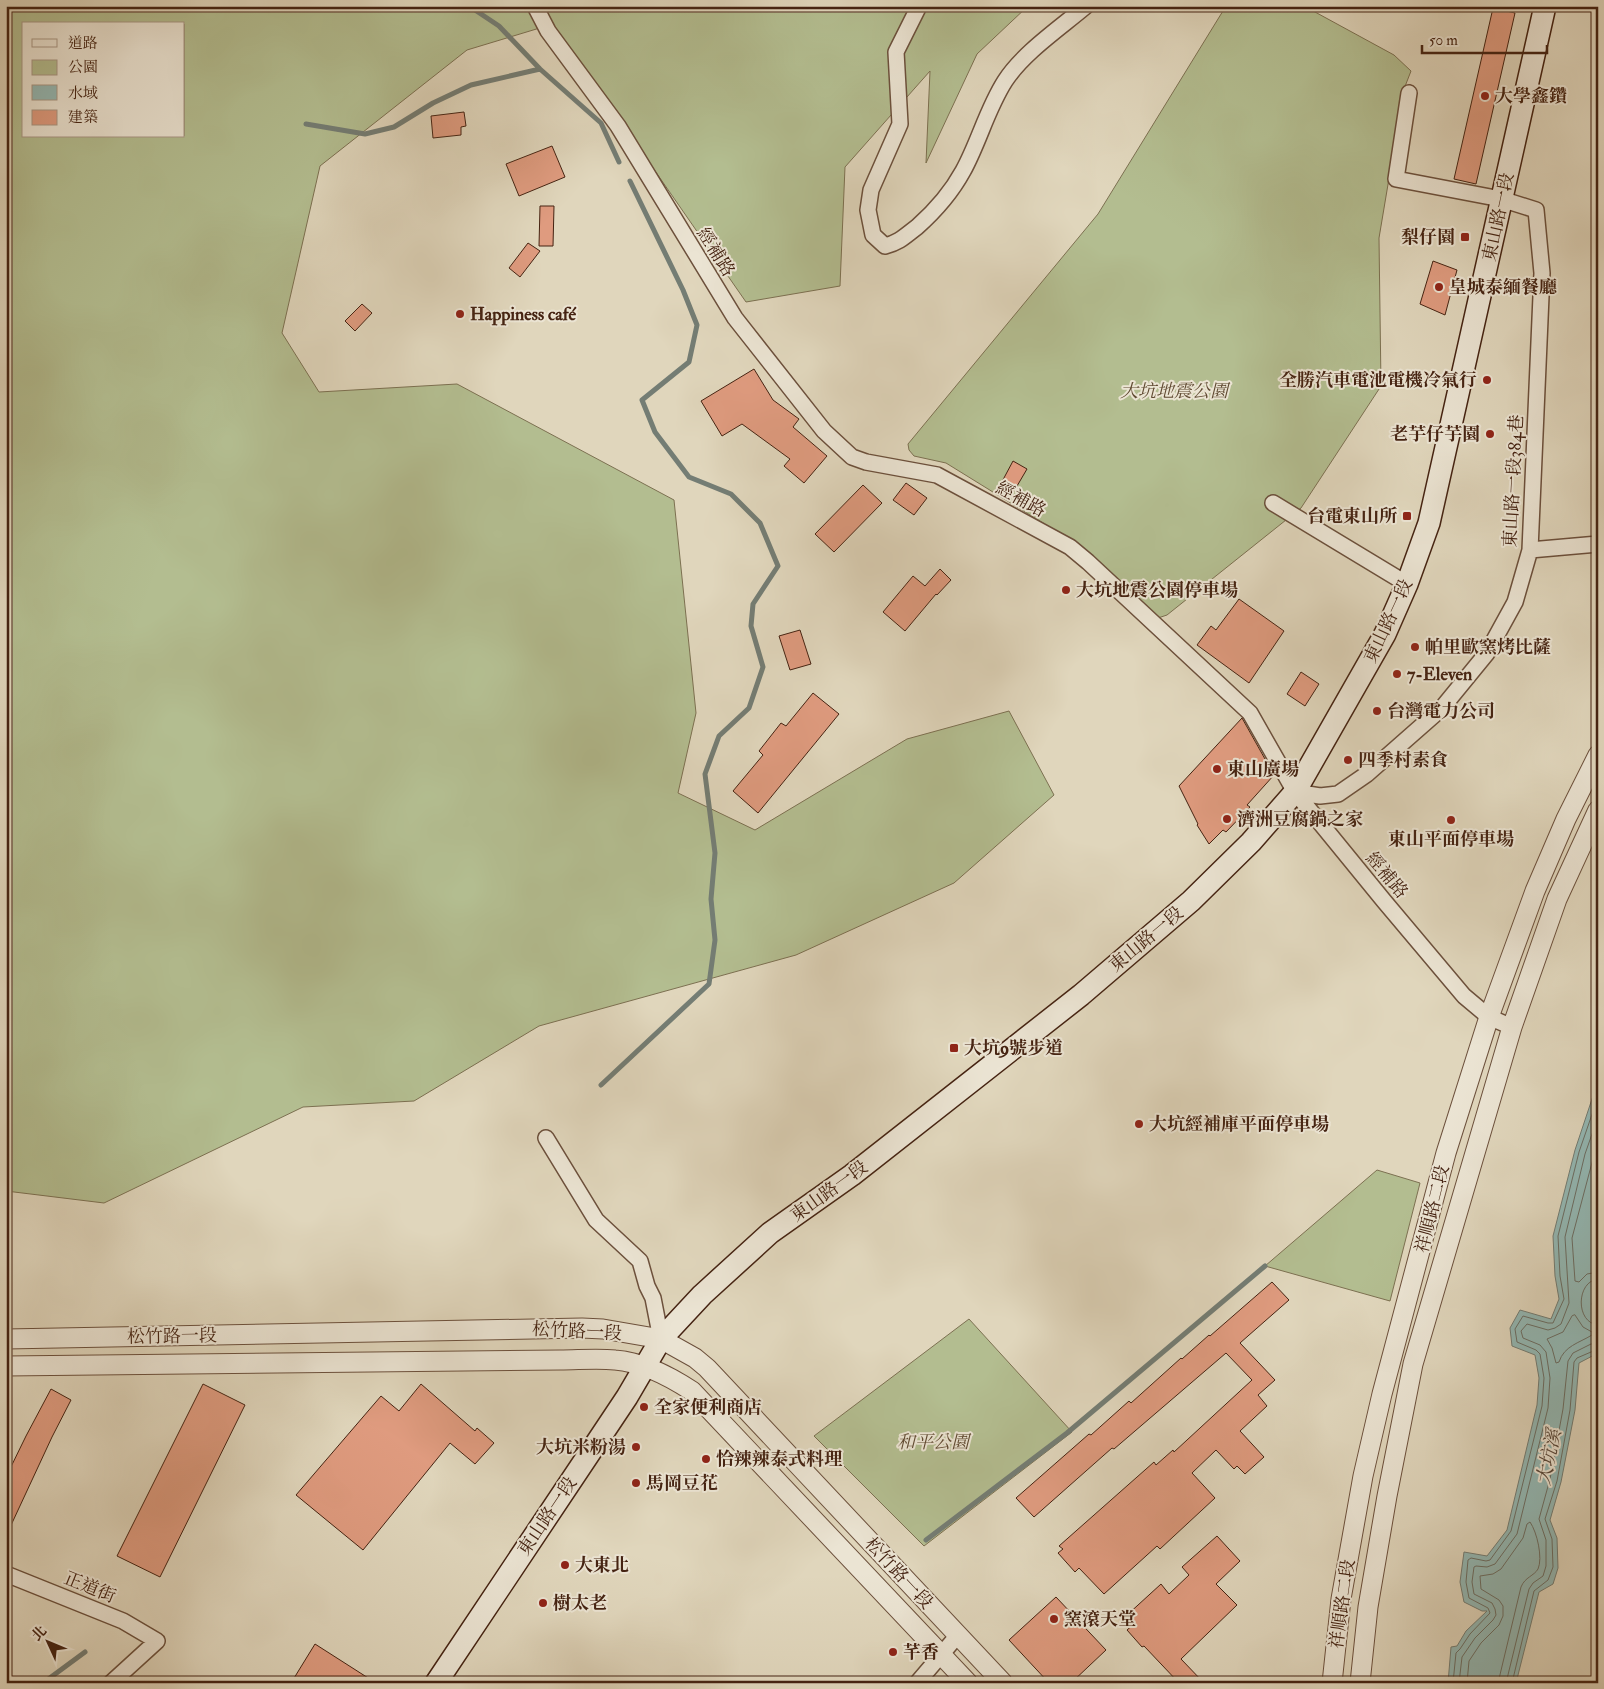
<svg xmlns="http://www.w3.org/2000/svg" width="1604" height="1689" font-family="'IM FELL Double Pica','Noto Serif TC',serif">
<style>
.green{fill:#b3bd90;stroke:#7c7051;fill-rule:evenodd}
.water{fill:#94b9b5;stroke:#747d74}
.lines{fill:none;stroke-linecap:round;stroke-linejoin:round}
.shore{stroke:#6c6e64;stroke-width:1}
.stream{stroke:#747d74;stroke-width:5}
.building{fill:#df9b7f;stroke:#452312}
.minor-casing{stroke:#6c503c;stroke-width:18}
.tertiary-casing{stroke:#6c503c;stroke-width:21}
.secondary-casing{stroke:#452312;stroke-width:24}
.minor{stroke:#ebe4d3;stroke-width:15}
.tertiary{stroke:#ebe4d3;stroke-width:19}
.secondary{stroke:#ebe4d3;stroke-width:21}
.poi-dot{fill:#8f2418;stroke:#ebe4d3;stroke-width:2}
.labels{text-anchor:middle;stroke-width:4;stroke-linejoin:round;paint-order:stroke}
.poi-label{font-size:18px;font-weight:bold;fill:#452312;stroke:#ebe4d3;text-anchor:start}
.street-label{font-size:18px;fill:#452312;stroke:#ebe4d3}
.park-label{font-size:18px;font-style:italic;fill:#604a32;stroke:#ebe4d3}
.water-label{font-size:19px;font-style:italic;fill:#59483b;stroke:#ebe4d3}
</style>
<rect width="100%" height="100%" fill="#e0d6bc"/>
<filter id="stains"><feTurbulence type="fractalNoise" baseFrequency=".004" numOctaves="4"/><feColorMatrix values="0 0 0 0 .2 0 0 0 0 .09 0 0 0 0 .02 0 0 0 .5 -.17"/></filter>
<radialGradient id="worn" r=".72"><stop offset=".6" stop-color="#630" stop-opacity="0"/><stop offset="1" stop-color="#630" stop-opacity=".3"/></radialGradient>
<!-- green -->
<path class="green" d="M6,6H1028L977,54L926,163L930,71L845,167L840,286L746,302L553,24L467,50L320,166L282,333L319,392L457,384L674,500L696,713L678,793L755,830L907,739L1009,711L1054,795L954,883L796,955L539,1026L414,1101L303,1107L104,1203L6,1191ZM24,24H184V136H24Z
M1226,6H1304L1394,55L1411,71L1404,89L1379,238L1381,386L1301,508L1167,615L1158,618L1077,544L946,463L914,456L909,450L908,444L1098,214Z
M1377,1170L1420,1183L1390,1301L1265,1266Z
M969,1319L1072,1432L924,1546L814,1436Z"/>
<!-- water -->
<path class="water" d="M1598,1081V1281L1592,1304L1598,1319V1353L1579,1363L1575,1410L1561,1482L1550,1520L1557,1538L1558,1568L1553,1584L1539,1592L1516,1683H1448L1451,1647L1457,1646L1466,1631L1487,1611H1482L1464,1602L1460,1582L1464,1552L1487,1556L1507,1530L1537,1405L1539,1378L1535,1355L1512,1346L1510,1328L1520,1310L1551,1319L1559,1299L1555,1276L1553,1236L1575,1150Z"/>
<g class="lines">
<!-- shore -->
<path class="shore" d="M1598,1140L1572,1238L1575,1281L1579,1282L1587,1274L1598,1272
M1598,1279C1576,1281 1575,1323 1598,1325
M1575,1315L1583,1327L1592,1332V1335C1579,1343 1564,1346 1559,1362L1556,1363L1552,1348L1547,1339L1563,1332L1572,1316Z
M1453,1683L1456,1653L1460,1649L1470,1634L1490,1613L1488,1608L1469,1598L1466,1582L1468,1560L1471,1558L1486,1561L1490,1560L1511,1531L1542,1406L1544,1378L1540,1354L1536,1350L1517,1342L1515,1329L1523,1316L1548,1323H1553L1564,1299L1560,1276L1558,1236L1579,1152L1598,1097
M1459,1683L1462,1657L1475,1638L1493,1620L1496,1615L1495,1609L1492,1603L1474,1594L1472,1582L1474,1567L1476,1566L1487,1567L1495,1564L1517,1534L1548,1408L1550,1378L1546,1352L1540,1345L1523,1338L1521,1331L1527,1324L1548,1330L1555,1328L1561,1324L1569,1303L1565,1237L1585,1154L1598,1117
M1467,1683L1469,1661L1481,1643L1499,1625L1503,1616V1606L1499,1600L1481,1589L1480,1576L1493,1574L1501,1569L1523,1538L1527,1524L1530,1522C1537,1532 1543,1558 1538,1569C1534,1576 1525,1577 1521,1587L1498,1683
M1506,1683L1529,1589L1533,1583L1543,1576L1546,1566V1540L1539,1519L1550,1479L1563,1409L1568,1361L1573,1353L1591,1344L1598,1343
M1512,1683L1534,1591L1548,1580L1553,1567L1552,1539L1545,1519L1557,1481L1570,1410L1574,1362L1577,1358L1598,1349"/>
<!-- stream -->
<path class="stream" d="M469,6L499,26L540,69L601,123L619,162
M306,124L365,134L394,127L433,103L471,85L540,69
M601,1085L709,984L715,940L711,899L715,853L705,774L719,736L749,708L763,667L751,626L753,604L778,566L760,523L731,494L689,477L655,432L642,400L689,362L697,325L683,290L630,181
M926,1540L1067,1433L1265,1266
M43,1683L85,1652"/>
</g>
<!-- building -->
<path class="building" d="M1493,8L1515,13L1476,184L1454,179Z
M464,112L466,126L461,127V135L433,138L431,116Z
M552,146L565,177L519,196L506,164Z
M540,206H554L553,246H539Z
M528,243L540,251L520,277L509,268Z
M1433,261L1457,270L1445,315L1420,304Z
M362,304L372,313L355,331L345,321Z
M754,369L773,400L799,419L793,427L827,456L804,483L784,466L790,459L742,424L722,436L701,401Z
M1013,461L1027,469L1010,498L997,491Z
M906,483L927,498L914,515L893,500Z
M863,485L882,503L834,552L815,534Z
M940,569L951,580L937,595L936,594L905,631L883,612L913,576L925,586Z
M1239,599L1284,631L1249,683L1197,645L1211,626L1216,630Z
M800,630L811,664L790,670L779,636Z
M1301,672L1319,684L1305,706L1287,694Z
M813,693L839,714L758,813L733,791L763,755L759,751L781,723L786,726Z
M1242,718L1274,775L1247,805L1250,807L1226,832L1223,830L1209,844L1197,825L1198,824L1179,786Z
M1272,1282L1289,1300L1240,1343L1275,1380L1258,1395L1267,1406L1240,1431L1264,1457L1245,1474L1237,1466L1234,1469L1216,1450L1192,1473L1215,1498L1160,1549L1157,1546L1104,1594L1079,1568L1075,1572L1058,1553L1063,1549L1059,1546L1154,1462L1156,1465L1173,1450L1174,1452L1252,1380L1226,1353L1114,1449L1112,1448L1034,1517L1016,1498L1089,1434L1091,1435L1129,1401L1131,1403L1181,1358L1182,1359L1209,1335L1210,1336Z
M203,1384L245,1405L160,1577L117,1556Z
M421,1384L475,1431L477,1428L494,1443L475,1464L450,1443L363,1550L296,1495L381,1396L399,1411Z
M51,1389L71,1400L52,1437L6,1536V1477L26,1436Z
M1217,1536L1240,1561L1216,1584L1237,1605L1181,1659L1204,1683H1179L1144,1646L1142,1647L1127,1630L1134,1624L1126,1616L1161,1584L1169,1594L1189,1575L1182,1567Z
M1056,1597L1106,1650L1071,1683H1049L1009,1640Z
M315,1644L376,1683H291Z"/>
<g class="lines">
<defs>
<path id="minor" d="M535,6L548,31L618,126L735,318L824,431L852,457L866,462L937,475L1070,547L1088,562L1250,713L1295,792L1384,901L1464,996L1489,1017L1512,1027
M919,6L896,52L900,124L871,190L868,210L873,235L885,246C900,242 905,236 917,227C935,211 951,193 963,171C979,142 987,109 1005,81C1023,53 1060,28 1086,6
M1273,503L1407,584
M1530,550L1598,544
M1295,792L1320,796L1338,794L1367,774L1442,708L1487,653L1515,602L1530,550L1542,273L1536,210L1501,199L1396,179L1409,93
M546,1138L596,1220L640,1261L647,1286L653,1298L661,1339
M6,1574L123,1621L157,1641L111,1683
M917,1683L958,1635"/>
<path id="tertiary" d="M6,1339L582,1328L603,1329L661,1339L695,1358L707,1368L1003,1683
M6,1366L560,1360C578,1360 597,1358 615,1360C643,1362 669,1376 692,1391L968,1683
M1332,1683L1341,1599L1363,1476L1382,1394L1446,1153L1489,1017L1535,891L1566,819L1598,755
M1360,1683L1368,1607L1387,1496L1413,1364L1512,1027L1557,899L1598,810"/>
<path id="secondary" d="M436,1683L597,1442L627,1397L661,1339L702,1295L770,1233L852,1175L1081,995L1191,901L1251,842L1295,792L1385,634L1407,584L1429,523L1545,6"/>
</defs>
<!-- minor casing -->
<use href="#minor" class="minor-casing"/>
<!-- tertiary casing -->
<use href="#tertiary" class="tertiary-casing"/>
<!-- secondary casing -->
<use href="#secondary" class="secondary-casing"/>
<!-- minor -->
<use href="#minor" class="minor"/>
<!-- tertiary -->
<use href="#tertiary" class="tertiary"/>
<!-- secondary -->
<use href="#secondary" class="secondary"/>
</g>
<!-- markers -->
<g class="poi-dot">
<circle cx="1485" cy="96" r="5"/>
<rect x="1460" y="232" width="10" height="10" rx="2.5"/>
<circle cx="1439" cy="287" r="5"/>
<circle cx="460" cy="314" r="5"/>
<circle cx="1487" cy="380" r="5"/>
<circle cx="1490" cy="434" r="5"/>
<rect x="1402" y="511" width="10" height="10" rx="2.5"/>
<circle cx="1066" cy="590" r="5"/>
<circle cx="1415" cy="647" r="5"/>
<circle cx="1397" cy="674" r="5"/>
<circle cx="1377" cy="711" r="5"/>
<circle cx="1348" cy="760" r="5"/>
<circle cx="1217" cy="769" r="5"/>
<circle cx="1227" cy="819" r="5"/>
<circle cx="1451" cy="820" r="5"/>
<rect x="949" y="1043" width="10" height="10" rx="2.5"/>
<circle cx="1139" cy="1124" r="5"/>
<circle cx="644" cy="1407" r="5"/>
<circle cx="636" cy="1447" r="5"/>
<circle cx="706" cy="1459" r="5"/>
<circle cx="636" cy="1483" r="5"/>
<circle cx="565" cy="1565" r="5"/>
<circle cx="543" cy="1603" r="5"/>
<circle cx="1054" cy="1619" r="5"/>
<circle cx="893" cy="1652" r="5"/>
</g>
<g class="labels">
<!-- poi labels -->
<g class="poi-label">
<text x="1495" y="102">大學鑫鑽</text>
<text x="1455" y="243" text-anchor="end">梨仔園</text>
<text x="1449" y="293">皇城泰緬餐廳</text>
<text x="470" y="320">Happiness café</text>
<text x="1477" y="386" text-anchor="end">全勝汽車電池電機冷氣行</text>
<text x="1480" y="440" text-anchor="end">老芋仔芋園</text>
<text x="1397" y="522" text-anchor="end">台電東山所</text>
<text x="1076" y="596">大坑地震公園停車場</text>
<text x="1425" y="653">帕里歐窯烤比薩</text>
<text x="1407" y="680">7-Eleven</text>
<text x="1387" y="717">台灣電力公司</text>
<text x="1358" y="766">四季村素食</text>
<text x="1227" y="775">東山廣場</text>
<text x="1237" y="825">濟洲豆腐鍋之家</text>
<text x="1451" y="845" text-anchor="middle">東山平面停車場</text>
<text x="964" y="1054">大坑9號步道</text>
<text x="1149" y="1130">大坑經補庫平面停車場</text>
<text x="654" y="1413">全家便利商店</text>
<text x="626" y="1453" text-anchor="end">大坑米粉湯</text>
<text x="716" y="1465">恰辣辣泰式料理</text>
<text x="646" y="1489">馬岡豆花</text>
<text x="575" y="1571">大東北</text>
<text x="553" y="1609">樹太老</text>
<text x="1064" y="1625">窯滾天堂</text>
<text x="903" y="1658">芊香</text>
</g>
<!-- street labels -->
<g class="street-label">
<text transform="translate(1498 217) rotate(-78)" y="6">東山路一段</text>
<text transform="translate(716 252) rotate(58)" y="6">經補路</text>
<text transform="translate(1513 481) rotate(-87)" y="6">東山路一段384巷</text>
<text transform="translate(1021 499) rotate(29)" y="6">經補路</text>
<text transform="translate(1388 621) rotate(-65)" y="6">東山路一段</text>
<text transform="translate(1387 875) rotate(50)" y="6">經補路</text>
<text transform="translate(1146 939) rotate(-40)" y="6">東山路一段</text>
<text transform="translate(829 1191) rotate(-36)" y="6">東山路一段</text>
<text transform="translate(1432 1209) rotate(-76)" y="6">祥順路二段</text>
<text transform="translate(577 1331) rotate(3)" y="6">松竹路一段</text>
<text transform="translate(172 1336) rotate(-1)" y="6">松竹路一段</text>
<text transform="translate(547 1516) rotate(-56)" y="6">東山路一段</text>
<text transform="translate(899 1573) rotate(47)" y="6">松竹路一段</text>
<text transform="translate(90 1587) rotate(22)" y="6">正道街</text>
<text transform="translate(1342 1604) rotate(-82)" y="6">祥順路二段</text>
</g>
<!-- park labels -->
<g class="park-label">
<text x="1174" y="397">大坑地震公園</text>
<text x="933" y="1448">和平公園</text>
</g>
<!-- water labels -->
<g class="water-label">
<text transform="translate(1548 1457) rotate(-78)" y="7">大坑溪</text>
</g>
</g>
<!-- margin -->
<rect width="1604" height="1689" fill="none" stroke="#e0d6bc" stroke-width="25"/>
<rect x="8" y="8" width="1589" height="1674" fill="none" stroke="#452312" stroke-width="2.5"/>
<rect x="12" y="12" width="1579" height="1664" fill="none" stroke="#452312"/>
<!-- legend -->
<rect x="22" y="22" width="162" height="115" fill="#ebe4d3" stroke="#a99786"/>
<rect x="32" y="39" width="25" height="8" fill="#ebe4d3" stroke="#a99786"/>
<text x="68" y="48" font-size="15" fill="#452312">道路</text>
<rect x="32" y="60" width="25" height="15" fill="#b3bd90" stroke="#a99786"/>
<text x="68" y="72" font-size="15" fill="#452312">公園</text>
<rect x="32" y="85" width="25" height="15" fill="#94b9b5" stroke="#a99786"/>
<text x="68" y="98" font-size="15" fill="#452312">水域</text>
<rect x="32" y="110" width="25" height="15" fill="#df9b7f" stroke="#a99786"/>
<text x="68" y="122" font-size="15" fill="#452312">建築</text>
<!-- north arrow -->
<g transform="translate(48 1642) rotate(314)" stroke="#ebe4d3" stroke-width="4" paint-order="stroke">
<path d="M0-4L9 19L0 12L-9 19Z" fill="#452312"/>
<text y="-8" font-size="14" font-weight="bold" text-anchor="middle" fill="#452312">北</text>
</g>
<!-- scale -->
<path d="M1422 45v8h125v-8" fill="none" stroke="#452312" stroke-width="2.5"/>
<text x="1429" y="45" font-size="15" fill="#452312" stroke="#ebe4d3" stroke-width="4" paint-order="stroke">50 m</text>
<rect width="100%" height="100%" filter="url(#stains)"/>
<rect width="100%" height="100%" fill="url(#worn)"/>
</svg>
